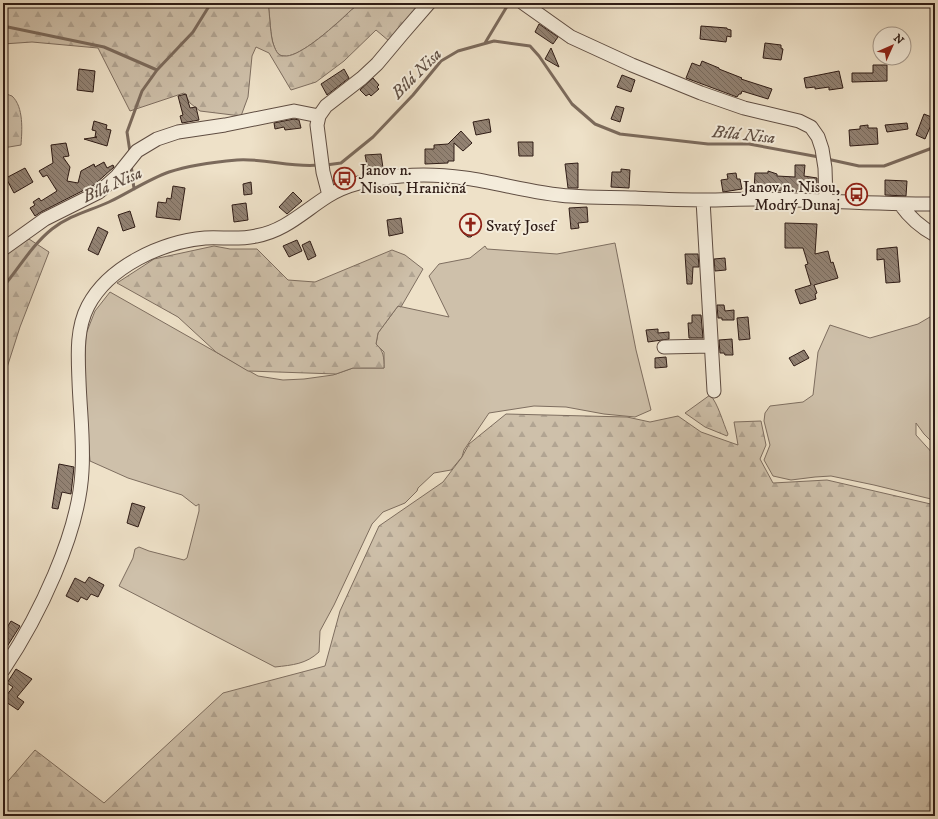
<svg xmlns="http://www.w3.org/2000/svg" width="938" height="819" font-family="'IM FELL DW Pica',serif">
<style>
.grass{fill:#cec0aa;stroke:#7e6e60}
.forest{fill:url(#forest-firs);stroke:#7e6e60}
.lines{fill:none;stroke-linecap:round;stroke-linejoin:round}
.stream{stroke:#7b6a5c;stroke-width:3}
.building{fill:url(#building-back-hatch);stroke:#2f1c16}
.minor-casing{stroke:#5f4d42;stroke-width:15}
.minor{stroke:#f4ecdb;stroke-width:13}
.labels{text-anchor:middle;stroke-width:4;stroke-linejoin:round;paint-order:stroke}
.poi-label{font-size:16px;fill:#2f1c16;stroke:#f4ecdb;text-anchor:start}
.water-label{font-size:17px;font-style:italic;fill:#615045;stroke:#f4ecdb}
</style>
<defs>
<pattern id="forest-firs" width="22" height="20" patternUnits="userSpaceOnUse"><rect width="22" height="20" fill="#cec0aa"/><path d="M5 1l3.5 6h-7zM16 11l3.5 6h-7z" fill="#b1a492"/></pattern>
<pattern id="building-back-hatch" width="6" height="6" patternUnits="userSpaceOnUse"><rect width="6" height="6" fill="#928273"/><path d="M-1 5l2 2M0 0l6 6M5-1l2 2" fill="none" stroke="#786a5d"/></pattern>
</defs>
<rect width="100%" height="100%" fill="#eee1c8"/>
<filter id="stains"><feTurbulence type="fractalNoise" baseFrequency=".005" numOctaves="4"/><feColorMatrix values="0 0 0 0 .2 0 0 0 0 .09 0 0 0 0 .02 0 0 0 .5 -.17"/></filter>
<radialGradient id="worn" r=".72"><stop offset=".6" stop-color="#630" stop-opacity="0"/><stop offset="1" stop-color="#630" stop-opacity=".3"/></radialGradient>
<!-- grass -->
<path class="grass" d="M268,3H362C351,8 345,17 336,24C326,33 297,58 284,56C278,56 276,51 274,46C270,37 270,14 268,3Z
M615,243L636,350L651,410L635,417L604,414L566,407L534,406L489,413L464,450L462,457L451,470L434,473L418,488L417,491L405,503L383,512L372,524L334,605L320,631L319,652C306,664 293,665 275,667L119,586L133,558L135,549L139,547L149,551L184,560L187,558L199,511V504L196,506L182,495L128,478L90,461L84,387L86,334L95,311L110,292L258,376L283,380L304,379L333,375L353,368H384V352L376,344L378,333L398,306L449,317L429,276L439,264L470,258L485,246L487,249L557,254Z
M935,314V445L924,434L916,423V435L935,456V500L874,485L831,476L815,477L791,480L773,476L764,460L770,445L764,421L765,413L770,406L803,402L813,395L818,352L830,325L870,338L918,324Z"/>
<!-- forest -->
<path class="forest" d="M3,3H147L174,6L180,3H268C270,14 270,37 274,46C276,51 278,56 284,56C297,58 326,33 336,24C345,17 351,8 362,3H420L389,41L376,30L344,61L316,82L291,90L269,53L256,47L252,56L248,97L241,116L200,111L190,103L184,93L130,111L98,48L32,42L3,44Z
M3,92C6,94 9,95 12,96C24,107 22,131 21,145L3,148Z
M29,239L49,252L20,327L3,380V263L8,252Z
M214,246L230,249H257L288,280L315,282L392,250L405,255L423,269L401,307L398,306L378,333L376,344C384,351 384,358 384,368H353L336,374L248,371L216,352L178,317L117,283L154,259Z
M710,395C718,403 723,423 728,434L727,436L705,427L685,413Z
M506,414L627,417L650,422L678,416L701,432L738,445L734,422L761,421L766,445L760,459L773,483L827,480L935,505V816H3V787L35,750L104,803L223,693L325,666L340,611L379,526L443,482L462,457L469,444Z"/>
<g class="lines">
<!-- stream -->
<path class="stream" d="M3,26L104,47L157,70
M485,43L509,3
M130,152L127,132L142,91L157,70L193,32L211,3
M827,159L859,166H884L935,147
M131,164L134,189
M326,165L341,163L373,137L413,95L441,61L458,51L494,41L530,46L539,56L572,104L595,124L620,134L708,144H749L819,157
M3,287C19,268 32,245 52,229C70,215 89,211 109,202C128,193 149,179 169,172C190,165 215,162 237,160C265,158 292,168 319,165"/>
</g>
<!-- building -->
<path class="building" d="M539,24L558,37L553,44L535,32Z
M701,26L727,28V29L731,30V37L727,36L726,42L700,39Z
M765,43L781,45V48L783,49L781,60L763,58Z
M551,48L559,67L545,59Z
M702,61L719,68V69L742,78L741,79L772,89L768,99L742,91L741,94H739L737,97L686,78L692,63L700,66Z
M873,65H887V81L852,82V73H873Z
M79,69L95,71L93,92L77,90Z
M344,69L349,78L327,95L321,84Z
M839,71L843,88L829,90V87L815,89V87L806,88L804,78Z
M622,75L635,80L631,92L617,87Z
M373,78L379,85L377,87L379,89L371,96L369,94L366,96L360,90Z
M186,94L190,108L196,107L199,120L182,123L180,116L183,115L178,96Z
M616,106L624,108L620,122L611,119Z
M924,114L934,118L925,139L916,135Z
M294,119L299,120L301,128L285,130L284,127L275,129L274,123Z
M489,119L491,132L476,135L473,122Z
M94,121L107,125L106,129L111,130L107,146L84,139L97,137H95L96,131L92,130Z
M907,123L908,129L887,132L885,125Z
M868,125V128H877L878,144L850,146L849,130L860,129V126Z
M461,131L472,143L463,151L454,143V161H448V163L425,164V149H434V145L448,144Z
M518,142H533V156H519Z
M66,143L69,156L63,157L70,167L67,181L78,183L81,171L94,164L95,167L104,162L107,168L113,165L114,167L94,185L41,212L35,216L30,208L35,205L33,202L39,198L41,201L57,191L47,175L43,177L39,171L53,163L51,145Z
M381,154L383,168L368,170L365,155Z
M578,163V188H568L565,164Z
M795,165H805L804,176L817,178V192L754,190L755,173H768V171L777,174V176L795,177Z
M25,168L33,182L14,193L6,178Z
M621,169L630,170L629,188L611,187L612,172H621Z
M736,173L737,179H740L742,189L723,192L721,180L728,179L727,174Z
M885,180L907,181L906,196L885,195Z
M251,182L252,194L244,195L243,184Z
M173,186L185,188L180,220L156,217L158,202L166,203L167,198L171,199Z
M293,192L302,201L287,214L279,207Z
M246,203L248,220L234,222L232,205Z
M587,207L588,222L578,223L579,228L571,229L569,208Z
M130,211L135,227L123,231L118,215Z
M465,215L477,217L476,231L471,237H468L463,233Z
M401,218L403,233L389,236L387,220Z
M785,223L817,224L815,254L828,251L831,263L833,262L838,278L814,285L817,293L815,294L816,299L800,304L795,290L811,285L805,265L808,264L803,248H785Z
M98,227L108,232L98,255L88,250Z
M297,240L302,251L289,257L283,246Z
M310,241L316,256L308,260L302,245Z
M897,247L900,282L886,283L884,259L877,260V249Z
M685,254H698L699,267H693L692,284H687Z
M725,258L726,270L715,271L714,259Z
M717,305H724L725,311L734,310V320H722V318H718Z
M692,315H701L703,338H689L688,323H692Z
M748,317L750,339L739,340L737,318Z
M658,329V333L669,332V339L648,342L646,330Z
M732,339L733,355H725L724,353H720L719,340Z
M804,350L809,358L794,366L789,358Z
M666,357L667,367L655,368V358Z
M59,464L74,467L71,494L62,492L58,509L52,508Z
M132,503L145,507L138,527L127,523Z
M89,577L104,585L98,597L91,594L87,600L81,597L78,602L66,596L75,578L85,583Z
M11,621L20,626L3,653V627L6,629Z
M16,669L32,679L17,697L24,702L18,710L3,700L13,687L7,683Z"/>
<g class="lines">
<defs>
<path id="minor" d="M523,3L571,37L632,65L701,93L744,108L799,121L811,127L818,137L822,149L825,168L826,201
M329,195L323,172L317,125L319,116L326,106L362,78L377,64L403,33L429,3
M703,200L714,391
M900,204C910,218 920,227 935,235
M3,249L45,219L99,192L117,176L137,151L157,139L178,132L225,125L294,111L319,116
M664,347L711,346
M3,670C38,618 79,534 82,471C84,441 80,411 79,381C78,356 76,329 88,306C109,266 162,242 205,238C222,237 239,240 256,236C285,231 304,211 328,196C348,183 377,178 401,176C422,174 444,175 465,178C501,183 535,194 571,196C593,198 614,197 635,198C659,199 682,200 705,200C722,200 739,199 756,199C816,200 875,204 935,204"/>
</defs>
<!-- minor casing -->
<use href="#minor" class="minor-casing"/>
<!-- minor -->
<use href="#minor" class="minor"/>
</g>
<!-- icons -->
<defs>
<symbol id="bus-ring" viewBox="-11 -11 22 22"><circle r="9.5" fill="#f4ecdb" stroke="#8f2418" stroke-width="1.5"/><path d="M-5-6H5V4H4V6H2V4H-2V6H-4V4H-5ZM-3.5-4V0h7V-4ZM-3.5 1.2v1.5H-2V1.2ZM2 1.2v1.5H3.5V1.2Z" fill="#8f2418"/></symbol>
<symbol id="church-ring" viewBox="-11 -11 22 22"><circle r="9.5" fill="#f4ecdb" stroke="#8f2418" stroke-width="1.5"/><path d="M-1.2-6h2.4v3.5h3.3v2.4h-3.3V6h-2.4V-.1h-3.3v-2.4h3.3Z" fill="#8f2418"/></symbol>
</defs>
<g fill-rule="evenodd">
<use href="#bus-ring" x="332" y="166" width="25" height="25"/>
<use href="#bus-ring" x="844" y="182" width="25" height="25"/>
<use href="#church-ring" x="458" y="212" width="25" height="25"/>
</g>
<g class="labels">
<!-- poi labels -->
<g class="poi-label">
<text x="360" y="175">Janov n.<tspan x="360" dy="18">Nisou, Hraničná</tspan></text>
<text x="840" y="192" text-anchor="end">Janov n. Nisou,<tspan x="840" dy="18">Modrý Dunaj</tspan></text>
<text x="486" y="231">Svatý Josef</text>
</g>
<!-- water labels -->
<g class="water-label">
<text transform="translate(416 73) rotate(-45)" y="6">Bílá Nisa</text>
<text transform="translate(744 134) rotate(6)" y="6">Bílá Nisa</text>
<text transform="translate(112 184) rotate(-24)" y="6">Bílá Nisa</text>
</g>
</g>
<!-- margin -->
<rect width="938" height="819" fill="none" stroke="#eee1c8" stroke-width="16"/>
<rect x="4" y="4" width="930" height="811" fill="none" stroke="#2f1c16" stroke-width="2"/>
<rect x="8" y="8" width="922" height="803" fill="none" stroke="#2f1c16"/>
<!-- north arrow -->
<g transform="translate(892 46) rotate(45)"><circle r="19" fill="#f4ecdb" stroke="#a5998c"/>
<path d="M0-3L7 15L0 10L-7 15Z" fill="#8f2418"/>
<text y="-6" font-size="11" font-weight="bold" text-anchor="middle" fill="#2f1c16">N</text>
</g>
<rect width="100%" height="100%" filter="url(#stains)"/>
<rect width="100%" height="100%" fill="url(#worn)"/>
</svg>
